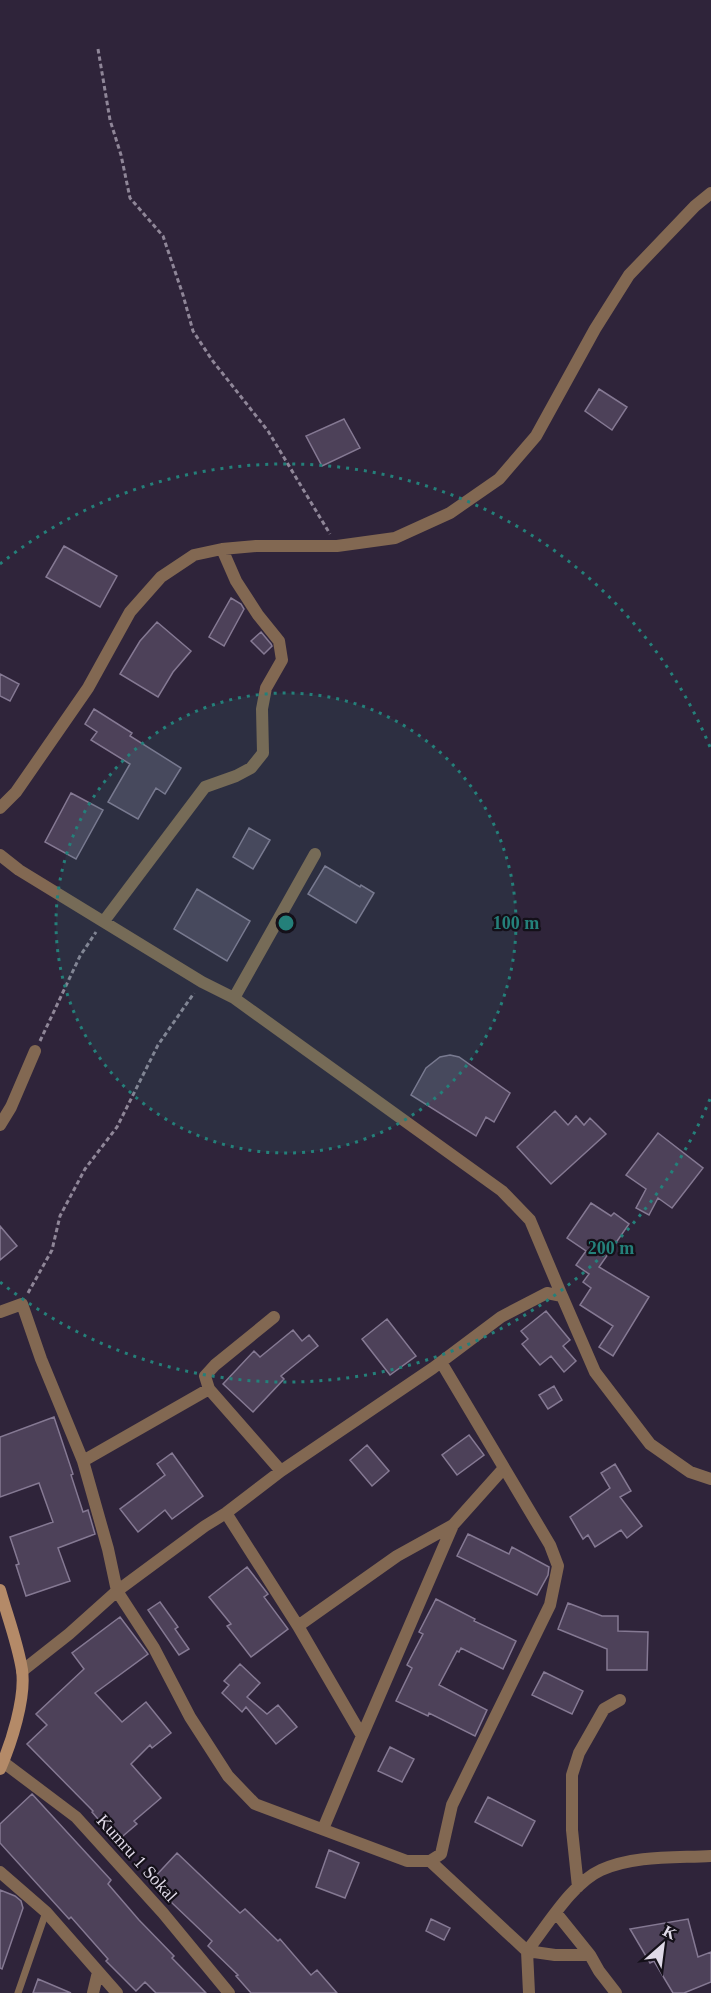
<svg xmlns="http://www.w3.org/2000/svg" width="711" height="1993" font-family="'Times New Roman',serif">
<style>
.building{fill:#4d4159;stroke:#857993;stroke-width:1.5}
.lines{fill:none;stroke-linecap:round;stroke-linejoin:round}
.path{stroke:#8f8698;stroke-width:3;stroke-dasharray:4.5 3;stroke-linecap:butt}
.lane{stroke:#826852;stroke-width:7}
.street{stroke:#826852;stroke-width:12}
.secondary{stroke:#b48a68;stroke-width:12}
.ring{fill:none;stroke:#24807a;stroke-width:3;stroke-dasharray:3 6}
.labels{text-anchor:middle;stroke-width:4.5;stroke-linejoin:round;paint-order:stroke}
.street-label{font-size:18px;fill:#dfd9e7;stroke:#141019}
.centre{fill:#24807a;stroke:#141019;stroke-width:3}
.ring-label{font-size:18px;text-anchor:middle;font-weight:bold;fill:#24807a;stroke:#141019;stroke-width:4.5;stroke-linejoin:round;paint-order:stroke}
</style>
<rect width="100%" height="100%" fill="#2f243a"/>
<!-- building -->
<path class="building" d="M599,389L627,407L612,430L585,411Z
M344,419L360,448L322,466L306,436Z
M64,546L117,576L100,607L46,577Z
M231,598L241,604L244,609L224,646L209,637Z
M157,622L191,651L173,672L158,697L120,674L140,641Z
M261,632L271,644L272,646L264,654L251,641Z
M0,674L19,684L10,701L0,696Z
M94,709L132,733L130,736L181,768L165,794L156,788L138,819L108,802L130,764L91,740L97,732L85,724Z
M71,793L103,810L76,859L45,842Z
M249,828L270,840L253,869L233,857Z
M325,866L360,887L361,885L374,893L356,923L308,894Z
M197,889L250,921L227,961L174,929Z
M450,1055L459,1057L510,1093L494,1122L486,1117L476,1136L411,1095L426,1068L440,1057Z
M555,1111L568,1125L576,1116L584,1125L590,1118L606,1134L551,1184L517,1147Z
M658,1133L703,1168L672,1208L658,1198L649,1215L636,1208L646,1189L626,1175Z
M591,1203L611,1216L614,1213L629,1224L599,1267L649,1297L613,1356L599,1347L613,1326L580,1305L591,1288L583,1282L589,1274L576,1265L586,1251L567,1238Z
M0,1226L17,1246L0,1260Z
M546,1311L570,1340L563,1346L576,1361L564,1372L551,1356L540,1365L522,1344L528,1339L521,1331Z
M387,1319L416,1356L390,1375L362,1339Z
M293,1330L302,1341L309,1335L318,1346L281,1376L284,1379L253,1412L223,1384L254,1351L260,1357Z
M554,1386L562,1400L548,1409L539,1395Z
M54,1417L73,1474L71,1475L83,1512L88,1510L95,1534L58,1548L70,1581L26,1596L16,1565L19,1564L10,1537L53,1522L39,1483L0,1497V1437Z
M469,1435L484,1455L457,1475L442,1455Z
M367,1445L389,1471L372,1486L350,1460Z
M172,1453L203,1496L172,1519L165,1510L138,1532L120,1509L165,1475L157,1464Z
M615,1464L631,1491L620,1497L642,1526L627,1538L621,1530L595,1547L588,1535L583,1539L570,1517L610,1488L601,1473Z
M468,1534L509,1554L512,1547L549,1567L548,1575L537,1595L457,1556Z
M247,1567L268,1594L264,1597L288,1629L251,1657L227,1626L231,1624L209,1597Z
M436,1599L475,1619L474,1621L516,1641L503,1669L461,1648L459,1652L457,1651L439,1685L487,1710L475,1736L429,1713L428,1716L396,1701L412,1668L407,1665L423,1634L419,1632Z
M160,1602L178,1627L175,1629L189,1649L179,1655L148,1610Z
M568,1603L602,1616H618V1631L648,1632L647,1670H607V1649L558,1629Z
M120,1617L148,1654L95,1693L122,1722L146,1702L171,1733L152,1748L150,1745L131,1764L161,1798L134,1821L137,1824L117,1841L92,1812L93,1811L27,1744L47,1725L36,1714L84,1669L72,1653Z
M240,1664L260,1683L247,1697L267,1714L278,1705L297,1727L276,1744L246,1707L242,1712L222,1693L229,1685L224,1681Z
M544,1672L583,1691L572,1714L532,1695Z
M390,1747L414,1759L402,1782L378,1771Z
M32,1794L111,1880L108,1884L139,1920L174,1956L172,1958L206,1993H156L145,1982L136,1991L106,1961L108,1959L71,1917L69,1919L0,1843V1824Z
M488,1797L535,1821L522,1846L475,1822Z
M329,1850L359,1863L345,1898L316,1887Z
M177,1853L240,1913L245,1909L278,1941L280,1939L311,1975L317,1970L337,1993H251L236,1976L238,1975L208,1946L212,1941L150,1882Z
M0,1890L15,1896L21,1901L23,1908L2,1969L0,1968Z
M431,1919L450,1928L444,1940L426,1931Z
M688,1919L698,1957L711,1952V1982L684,1993H673L654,1961L650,1963L630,1929Z
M38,1979L71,1993H33Z"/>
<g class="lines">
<!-- path -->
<path class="path" d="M98,49L110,120L121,155L130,198L163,236L183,295L193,331L212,360L268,431L330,534
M40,1041L80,956L96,932
M28,1293L52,1250L60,1216L85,1169L117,1127L158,1045L194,993"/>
<!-- lane -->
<path class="lane" d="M18,1993L46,1912"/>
<!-- street -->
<path class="street" d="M0,808L16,792L88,688L130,612L161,577L194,555L222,549L256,546H337L395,538L450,513L499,479L536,436L595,329L629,275L695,206L711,193
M0,855L19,870L202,982L234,998L502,1191L530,1220L562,1296
M104,921L205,787L236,776L251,768L263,753L262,709L266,688L282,660L279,641L258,615L236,581L222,549
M234,998L315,854
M0,1125L11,1107L35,1051
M0,1312L22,1304L41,1359L83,1461L108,1549L117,1591L154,1648L190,1717L228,1776L255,1804L407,1861H430L441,1854L452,1805L550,1605L558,1566L550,1545L441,1362
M274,1317L215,1365L205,1376L209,1389L281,1471
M83,1461L209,1389
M226,1513L298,1626L362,1736L323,1829
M298,1626L397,1556L453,1525
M22,1671L69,1634L117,1591L205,1526L226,1513L281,1471L433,1368L501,1317L547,1293L562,1296L595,1372L650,1444L690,1472L711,1479
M362,1736L453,1525L504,1468
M3,1762L76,1817L163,1913L229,1993
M430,1861L527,1951L555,1955H590
M0,1872L46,1912L117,1993
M578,1887L572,1830V1775L579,1753L604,1709L620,1700
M557,1914L590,1955L599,1971L616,1993
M93,1993L98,1972
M529,1993L527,1951C547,1926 572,1883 601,1870C635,1855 675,1858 711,1856"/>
<!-- secondary -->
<path class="secondary" d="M0,1590C7,1615 18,1644 22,1670C26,1698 11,1744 0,1769"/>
</g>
<!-- distance rings -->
<circle cx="286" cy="923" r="230" fill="#24807a" fill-opacity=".12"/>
<g class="ring">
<circle cx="286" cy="923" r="230"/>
<path d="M710 1099A459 459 0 0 1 0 1282M0 564A459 459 0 0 1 710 747"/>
</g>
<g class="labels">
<!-- street labels -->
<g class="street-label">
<text transform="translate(137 1858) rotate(48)" y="6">Kumru 1 Sokal</text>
</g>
</g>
<circle cx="286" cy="923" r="9" class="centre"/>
<g class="ring-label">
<text x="516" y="929">100 m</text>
<text x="611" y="1254">200 m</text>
</g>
<!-- north arrow -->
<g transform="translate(663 1945) rotate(28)" stroke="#141019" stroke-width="4.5" paint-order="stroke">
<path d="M0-4.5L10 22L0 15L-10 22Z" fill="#dfd9e7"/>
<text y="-9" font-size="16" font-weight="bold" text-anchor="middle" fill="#dfd9e7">K</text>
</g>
</svg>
